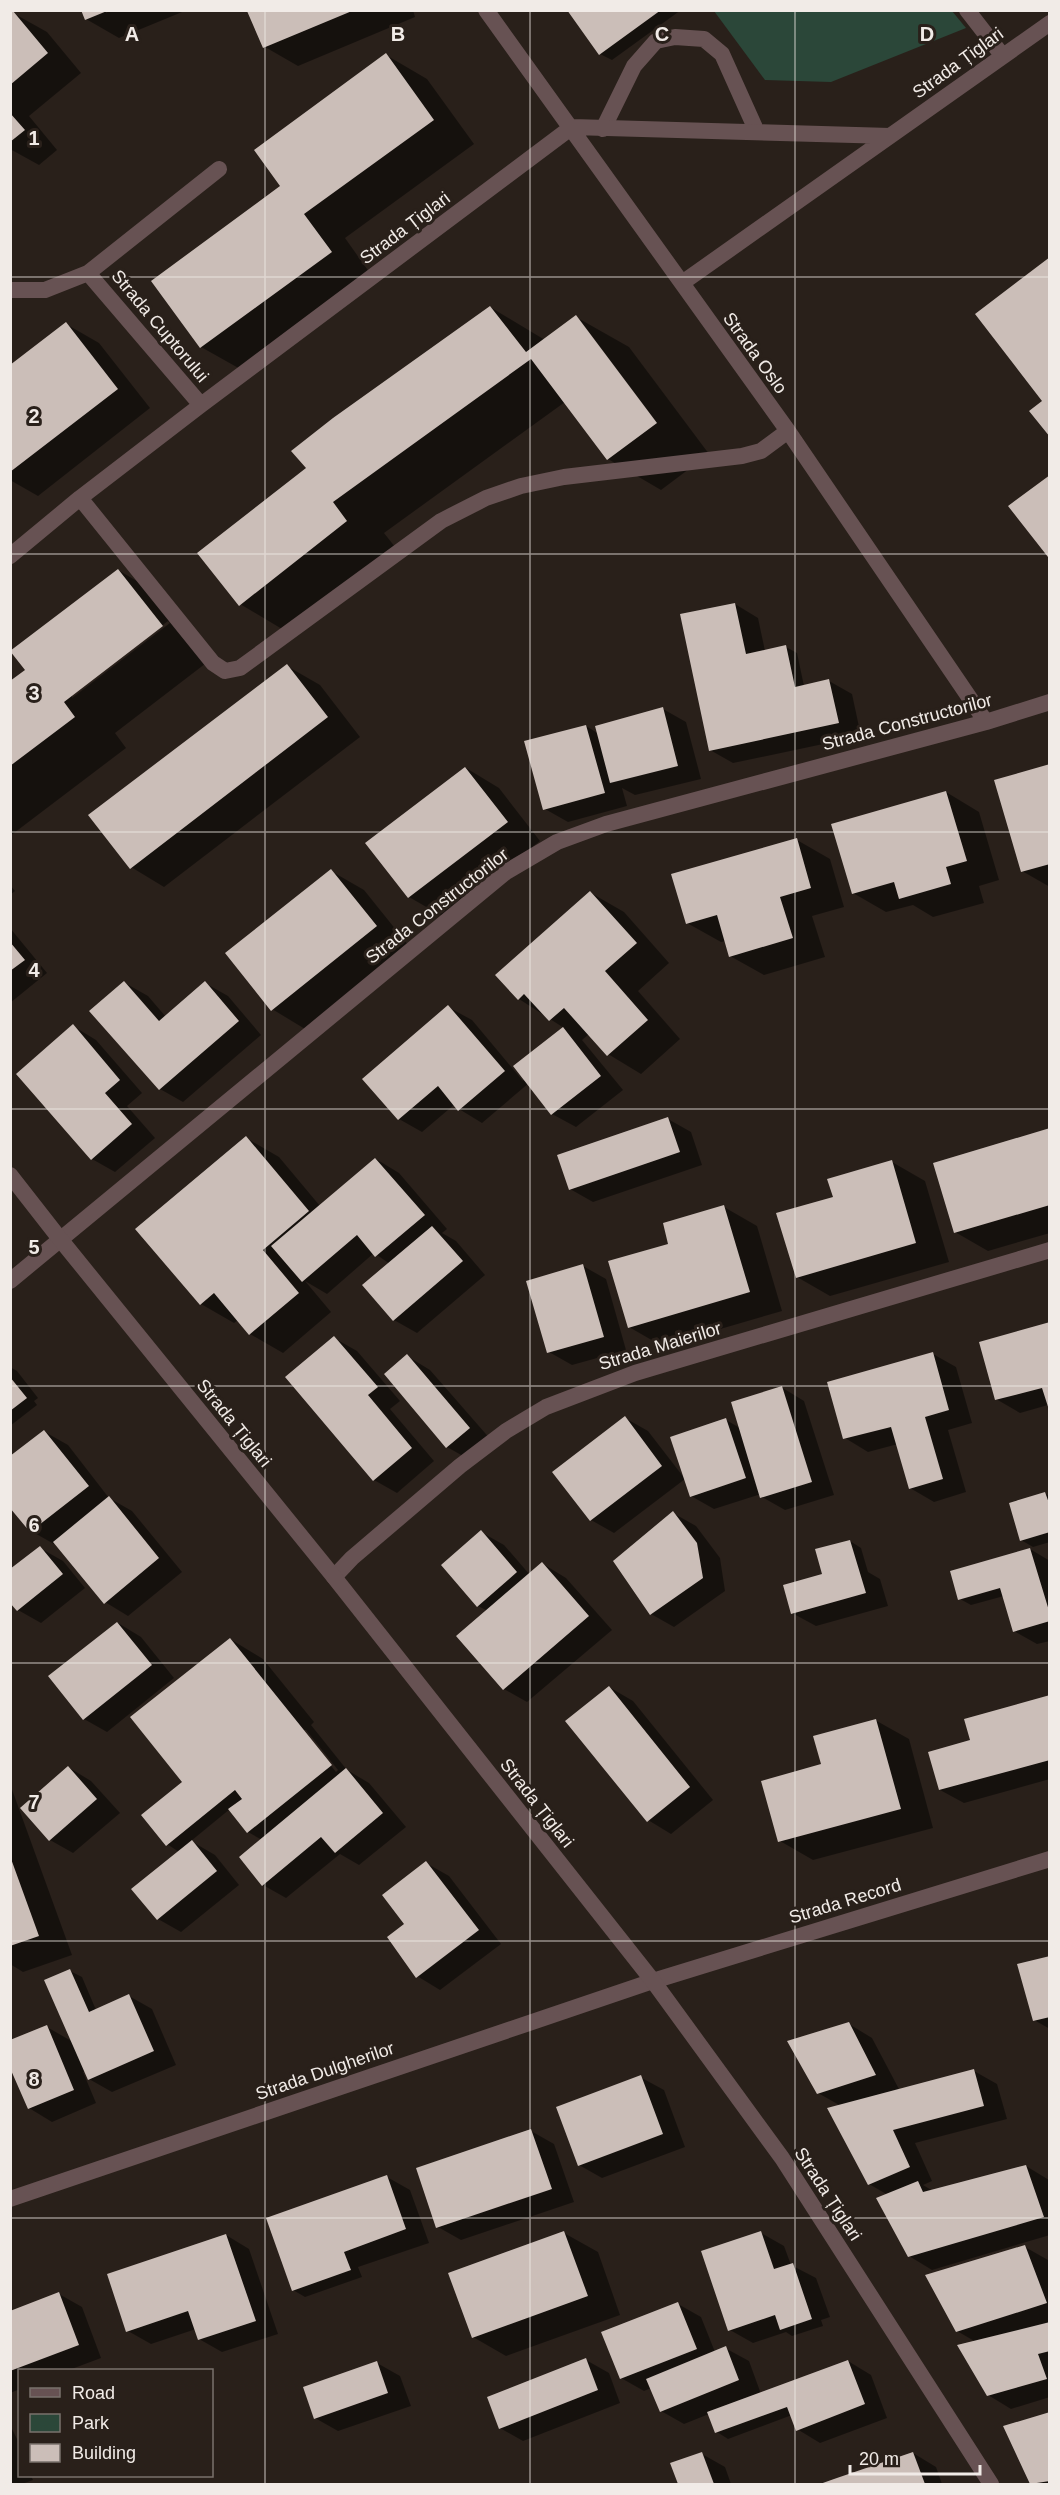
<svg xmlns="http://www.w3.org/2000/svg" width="1060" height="2495" font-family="Helvetica,sans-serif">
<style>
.green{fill:#2b4739}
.shadow{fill:#0007;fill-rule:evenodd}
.building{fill:#cbbeb8}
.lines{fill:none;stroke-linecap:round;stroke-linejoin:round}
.service{stroke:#675253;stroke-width:16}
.minor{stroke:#675253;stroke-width:16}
.tertiary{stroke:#675253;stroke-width:16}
.grid{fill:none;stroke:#f1ebe7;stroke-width:1.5;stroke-opacity:0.55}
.labels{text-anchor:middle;stroke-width:6;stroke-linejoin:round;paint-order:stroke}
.street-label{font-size:18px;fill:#f1ebe7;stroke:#29201a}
.grid-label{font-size:20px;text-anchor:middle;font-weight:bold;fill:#f1ebe7;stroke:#29201a;stroke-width:6;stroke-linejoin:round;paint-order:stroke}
</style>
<rect width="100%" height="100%" fill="#29201a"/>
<!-- green -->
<path class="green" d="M714,11H952L966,28L831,82L765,80Z"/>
<!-- shadow -->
<path class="shadow" d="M106,10V13L111,10H187L119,38L86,19Z
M249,10H413L415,17L298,66L265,47Z
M569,10H681L612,60L600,54Z
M13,13L47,32L81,73L29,116L57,150L39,165L10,149V15Z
M386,55L427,79L474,144L345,238L372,276L242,370L201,347L282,186Z
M490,307L545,340L576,317L629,347L709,454L661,490L608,459L565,402L384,533L399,552L292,635L240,604L308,469Z
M66,324L99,343L150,408L38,496L10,480V366Z
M118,570L171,601L214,657L115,733L126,748L10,836V683L27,670ZM168,621L170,623L72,698V694Z
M735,604L758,618L765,651L786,647L797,653L804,686L829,681L852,694L861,736L733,763L710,750Z
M287,666L320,685L360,737L164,887L131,867Z
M663,709L686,722L701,779L635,795L622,788L627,806L568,822L545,809L586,726L599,734Z
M1050,765V887L1022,871Z
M466,768L499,788L540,841L442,916L409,897Z
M946,792L979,812L999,880L979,886L984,903L933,917L913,905L886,912L853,893Z
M797,840L830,859L844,907L812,916L825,957L764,975L730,956L726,941L721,942L687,923Z
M331,871L364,890L409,946L305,1029L272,1009Z
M10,885L15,891L10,895Z
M591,893L624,912L669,963L638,991L680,1039L641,1074L608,1054L589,1034L582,1040L623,1090L576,1127L552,1114L529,1083L482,1123L459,1109L455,1104L422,1132L399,1119L448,1007L472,1020L523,1081L525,1079L515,1067L564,1028L519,999Z
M10,928L47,973L10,1003Z
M125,983L148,996L166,1017L205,983L228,996L261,1035L183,1102L160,1089Z
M73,1026L96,1040L142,1093L127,1106L155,1138L115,1172L92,1159Z
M668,1119L691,1132L702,1165L593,1202L570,1189Z
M1050,1130V1233L988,1251L955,1232Z
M246,1138L279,1157L320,1206L376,1159L399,1173L447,1229L442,1233L456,1241L485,1275L417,1333L394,1320L390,1264L374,1253L327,1294L305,1281L331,1312L283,1353L250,1334L238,1320L234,1323L201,1304Z
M892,1162L925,1181L949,1262L830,1296L797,1277L834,1198Z
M724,1207L757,1226L782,1311L662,1346L629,1327L670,1245Z
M583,1266L606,1279L626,1350L572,1365L549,1352Z
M1050,1324L1048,1405L1020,1413L996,1399Z
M334,1338L357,1351L400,1401L390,1409L434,1461L397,1493L374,1480Z
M933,1354L956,1367L972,1423L948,1430L966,1492L934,1502L910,1488L898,1444L868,1452L845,1438Z
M407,1356L430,1370L492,1441L470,1460L447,1447Z
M10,1367L17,1371L38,1398L34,1401L37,1405L10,1426Z
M781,1387L804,1401L834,1495L785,1510L762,1497L761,1494L714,1509L691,1496L726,1420L740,1428Z
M625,1418L648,1431L685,1479L614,1533L591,1520Z
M45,1432L68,1445L109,1498L132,1511L182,1572L128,1616L105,1602L55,1543L54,1544L31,1531Z
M1045,1494L1050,1496V1542L1033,1547L1021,1540Z
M673,1513L696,1526L720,1558L725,1591L674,1627L651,1614Z
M481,1532L504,1545L530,1575L543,1564L566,1578L612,1630L527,1702L504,1689L488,1611L478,1606Z
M850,1541L861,1548L868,1572L880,1579L888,1606L816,1626L792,1613Z
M40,1548L63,1561L85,1588L41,1623L18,1610Z
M1030,1549L1050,1561V1641L1037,1644L1014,1631L1004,1596L971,1605L960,1599Z
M118,1623L141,1637L174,1678L107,1732L84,1719Z
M230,1639L263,1659L314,1722L311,1725L347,1770L369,1783L406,1827L359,1865L340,1854L286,1898L263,1885L241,1858L262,1840L248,1832L230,1809L191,1841L215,1855L239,1885L181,1932L158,1919L179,1852L167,1844ZM302,1730H306L338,1770L336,1772Z
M609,1687L633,1701L713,1800L671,1834L648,1820Z
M1050,1697V1779L964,1803L940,1790L972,1741Z
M875,1720L909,1739L933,1828L813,1860L780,1841L823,1765Z
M68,1767L91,1781L120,1813L73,1853L50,1840Z
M10,1784L72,1955L23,1972L10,1964Z
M426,1863L449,1876L501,1944L440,1990L417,1976Z
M1050,1957V2029L1034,2020Z
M70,1971L82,1977L96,2010L129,1996L152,2009L176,2065L112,2092L89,2079L86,2071L83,2072L96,2103L52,2122L29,2108L47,2027L73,2042Z
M849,2024L872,2038L900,2091L974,2071L997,2084L1007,2119L915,2143L932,2181L923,2185L933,2191L1026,2166L1049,2180L1050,2235L932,2270L909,2256L888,2195L869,2184L841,2106L818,2093Z
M640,2077L664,2090L685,2147L602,2178L579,2165Z
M531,2131L554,2144L574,2202L461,2240L438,2227Z
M387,2177L410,2190L429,2243L358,2267L362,2277L305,2297L293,2290Z
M564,2233L598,2252L620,2315L506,2356L473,2337Z
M761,2233L784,2246L791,2265L816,2278L830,2317L821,2320L823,2326L792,2336L786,2332L753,2343L730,2330Z
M226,2235L249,2249L278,2334L222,2352L199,2339L196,2329L151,2344L128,2331Z
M1025,2247L1048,2260L1050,2265V2397L1011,2409L988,2395L976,2342L957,2331Z
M59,2294L82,2307L101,2358L69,2370H20V2389L10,2393V2312Z
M678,2304L701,2317L715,2352L725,2348L749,2361L761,2394L848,2361L871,2375L887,2418L820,2443L797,2429L792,2415L728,2439L717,2432L709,2414L684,2424L661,2411L651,2388L644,2391L621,2378Z
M586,2360L609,2373L620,2403L523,2441L500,2428Z
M377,2363L400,2376L411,2406L338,2431L315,2418Z
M1050,2414V2484H1032L1005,2427Z
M10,2425L20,2445V2476H31L33,2480L22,2484H10Z
M913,2453L936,2467L942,2484H823Z
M702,2454L725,2467L731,2484H680L672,2464Z"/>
<!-- building -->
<path class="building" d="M81,10H107V11L85,20Z
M567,10H661L599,55Z
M13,11L48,53L10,85V13Z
M247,11H352L263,48Z
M386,53L434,120L304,214L332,252L200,348L151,281L280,186L254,150Z
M10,113L25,130L10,142Z
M1050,257V437L1029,411L1042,401L975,314Z
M490,306L526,352L576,315L657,423L607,460L531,359L333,502L347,521L239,606L197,553L306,468L291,451L333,418Z
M66,322L118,389L10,472V365Z
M1050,475V556L1048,557L1008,506Z
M118,569L163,626L64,702L75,717L10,766V681L25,670L10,651Z
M735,603L746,654L786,645L795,687L829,679L839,723L709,751L680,614Z
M287,664L328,717L130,869L88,815Z
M663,707L678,766L610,783L595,726Z
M586,725L605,793L543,810L524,741Z
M1050,764V864L1021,872L994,780Z
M465,767L508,822L408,898L365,843Z
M946,791L967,861L946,867L951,884L899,899L894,882L852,894L831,824Z
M797,838L811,888L780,897L793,938L729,957L717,915L686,924L671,874Z
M331,869L377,926L271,1011L225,953Z
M590,891L637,943L605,971L648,1020L607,1056L564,1008L549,1021L524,994L518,1000L495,975Z
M10,942L25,960L10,971Z
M124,981L159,1021L205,981L239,1021L159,1090L89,1011Z
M448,1005L505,1071L458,1111L438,1086L398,1120L362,1079Z
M73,1024L120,1080L105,1093L132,1124L91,1160L16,1074Z
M563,1027L601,1076L551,1115L513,1066Z
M668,1117L680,1152L569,1190L557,1155Z
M1050,1128V1205L954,1233L933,1163Z
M246,1136L309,1211L263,1250L299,1293L249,1335L214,1293L200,1305L135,1229Z
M375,1158L425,1215L375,1257L357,1235L302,1282L271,1246Z
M892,1160L916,1243L796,1278L776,1213L833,1197L827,1179Z
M724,1205L750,1292L628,1328L608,1261L668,1244L663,1223Z
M432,1226L463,1261L393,1321L362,1285Z
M583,1264L604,1337L547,1353L526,1281Z
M1050,1322V1413L1042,1388L995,1400L979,1342Z
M334,1336L378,1387L368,1395L412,1448L373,1481L285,1377Z
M933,1352L949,1410L925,1417L943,1479L909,1489L891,1427L843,1439L827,1382Z
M407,1354L470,1428L446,1448L384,1374Z
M10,1377L27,1398L10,1411Z
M782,1386L812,1482L760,1498L731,1402Z
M625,1416L662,1466L590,1521L552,1472Z
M726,1418L746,1478L690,1497L670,1437Z
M44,1430L89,1486L30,1532L10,1508V1456Z
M1045,1492L1050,1506V1532L1020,1541L1009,1503Z
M109,1496L159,1558L104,1604L53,1542Z
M673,1511L697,1543L703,1578L650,1615L613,1561Z
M481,1530L517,1572L477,1607L441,1565Z
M850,1540L866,1593L791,1614L783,1585L822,1574L815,1549Z
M40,1546L63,1574L17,1611L10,1603V1569Z
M1030,1548L1050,1614V1621L1013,1632L1000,1588L958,1600L950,1571Z
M542,1562L589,1616L503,1690L456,1636Z
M117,1622L152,1665L83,1720L48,1676Z
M230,1638L332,1765L247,1833L228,1809L242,1799L235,1790L166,1846L141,1815L182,1782L130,1717Z
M609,1686L690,1787L647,1822L565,1721Z
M1050,1695V1760L939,1790L928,1752L970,1740L964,1719Z
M876,1719L901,1809L778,1842L761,1781L821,1764L813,1736Z
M68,1766L97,1799L49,1841L20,1808Z
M346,1768L383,1813L335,1853L321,1837L262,1886L239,1857Z
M192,1840L217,1871L157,1920L131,1889Z
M10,1856L39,1936L10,1946Z
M426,1861L479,1930L416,1978L387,1937L404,1924L382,1895Z
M1050,1956V2017L1033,2021L1017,1964Z
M70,1969L89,2012L129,1994L154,2051L88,2080L44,1980Z
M849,2022L876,2075L817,2094L787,2041Z
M47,2025L74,2090L28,2109L10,2068V2040Z
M974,2069L984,2106L893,2130L910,2167L868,2185L827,2108Z
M641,2075L663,2134L578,2166L556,2107Z
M531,2129L552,2189L436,2228L416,2168Z
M1026,2165L1044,2217L908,2257L876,2198L918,2181L923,2192Z
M387,2175L406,2229L344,2252L351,2270L292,2291L266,2218Z
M564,2231L588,2296L472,2338L448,2273Z
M761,2231L774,2269L793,2263L812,2319L780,2330L775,2315L728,2331L701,2251Z
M226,2234L256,2321L198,2340L188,2311L126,2332L107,2274Z
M1025,2245L1047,2303L956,2332L925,2275Z
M59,2292L79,2345L10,2371V2311Z
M678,2302L697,2349L620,2379L601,2332Z
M1050,2322V2351L1038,2354L1047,2379L987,2396L957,2345Z
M726,2346L739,2380L660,2412L646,2379Z
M586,2358L598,2390L499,2429L487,2397Z
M848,2360L865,2404L796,2431L787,2407L715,2433L707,2412Z
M377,2361L388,2393L314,2419L303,2387Z
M1050,2412V2481L1030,2484L1003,2426Z
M702,2452L714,2484H678L670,2463Z
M913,2452L925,2484H820L834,2479Z"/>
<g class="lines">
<!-- service -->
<path class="service" d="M603,129L634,66L656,41L675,37L704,39L722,54L757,132"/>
<!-- minor -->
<path class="minor" d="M486,10L788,431L986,722
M967,10L1002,55
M88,273L219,169
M682,283L1050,23
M10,290H45L88,273L201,405
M80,498L213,663L225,671L240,668L441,521L486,498L521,486L564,477L742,456L761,451L788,431
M10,556L80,498L201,405L572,127L890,136
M10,1281L506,872L557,842L606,824L986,722L1050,702
M334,1577L352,1558L460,1466L506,1431L546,1407L635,1373L1050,1250
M10,2199L653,1981L1050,1859"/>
<!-- tertiary -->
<path class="tertiary" d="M10,1175L60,1239L334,1577L653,1981L782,2158L991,2484"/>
</g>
<!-- grid -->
<path class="grid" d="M265,10V2484M530,10V2484M795,10V2484M10,277H1050M10,554H1050M10,832H1050M10,1109H1050M10,1386H1050M10,1663H1050M10,1941H1050M10,2218H1050"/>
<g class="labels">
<!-- street labels -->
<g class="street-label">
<text transform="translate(958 63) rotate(-36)" y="6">Strada Țiglari</text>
<text transform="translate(405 228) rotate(-37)" y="6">Strada Țiglari</text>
<text transform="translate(160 326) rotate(50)" y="6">Strada Cuptorului</text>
<text transform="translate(755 353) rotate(54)" y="6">Strada Oslo</text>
<text transform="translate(907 722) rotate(-15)" y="6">Strada Constructorilor</text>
<text transform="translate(437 906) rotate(-38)" y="6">Strada Constructorilor</text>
<text transform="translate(660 1346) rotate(-17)" y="6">Strada Maierilor</text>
<text transform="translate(234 1423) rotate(51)" y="6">Strada Țiglari</text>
<text transform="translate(537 1803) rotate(52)" y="6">Strada Țiglari</text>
<text transform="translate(845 1901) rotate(-17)" y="6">Strada Record</text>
<text transform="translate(325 2071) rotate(-19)" y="6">Strada Dulgherilor</text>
<text transform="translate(828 2194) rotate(57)" y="6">Strada Țiglari</text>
</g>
</g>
<g class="grid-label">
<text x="132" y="41">A</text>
<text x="398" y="41">B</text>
<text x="662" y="41">C</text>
<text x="927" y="41">D</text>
<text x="34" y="145">1</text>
<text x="34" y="423">2</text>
<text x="34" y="700">3</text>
<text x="34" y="977">4</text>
<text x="34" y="1254">5</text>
<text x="34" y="1532">6</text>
<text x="34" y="1809">7</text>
<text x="34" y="2086">8</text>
</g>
<!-- border -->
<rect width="1060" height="2495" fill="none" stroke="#f1ebe7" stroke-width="24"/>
<!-- legend -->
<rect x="18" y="2369" width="195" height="108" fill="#29201a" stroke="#79716c" stroke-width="1.5"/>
<rect x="30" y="2388" width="30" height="9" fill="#675253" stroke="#79716c" stroke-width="1.5"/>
<text x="72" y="2399" font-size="18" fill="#f1ebe7">Road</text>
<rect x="30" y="2414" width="30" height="18" fill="#2b4739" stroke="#79716c" stroke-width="1.5"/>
<text x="72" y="2429" font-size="18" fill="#f1ebe7">Park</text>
<rect x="30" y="2444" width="30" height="18" fill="#cbbeb8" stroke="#79716c" stroke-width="1.5"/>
<text x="72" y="2459" font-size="18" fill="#f1ebe7">Building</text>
<!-- scale -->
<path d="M850 2465v9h130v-9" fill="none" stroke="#f1ebe7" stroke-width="3"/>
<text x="859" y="2465" font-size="18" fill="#f1ebe7" stroke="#29201a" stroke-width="4.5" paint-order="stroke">20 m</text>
</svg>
